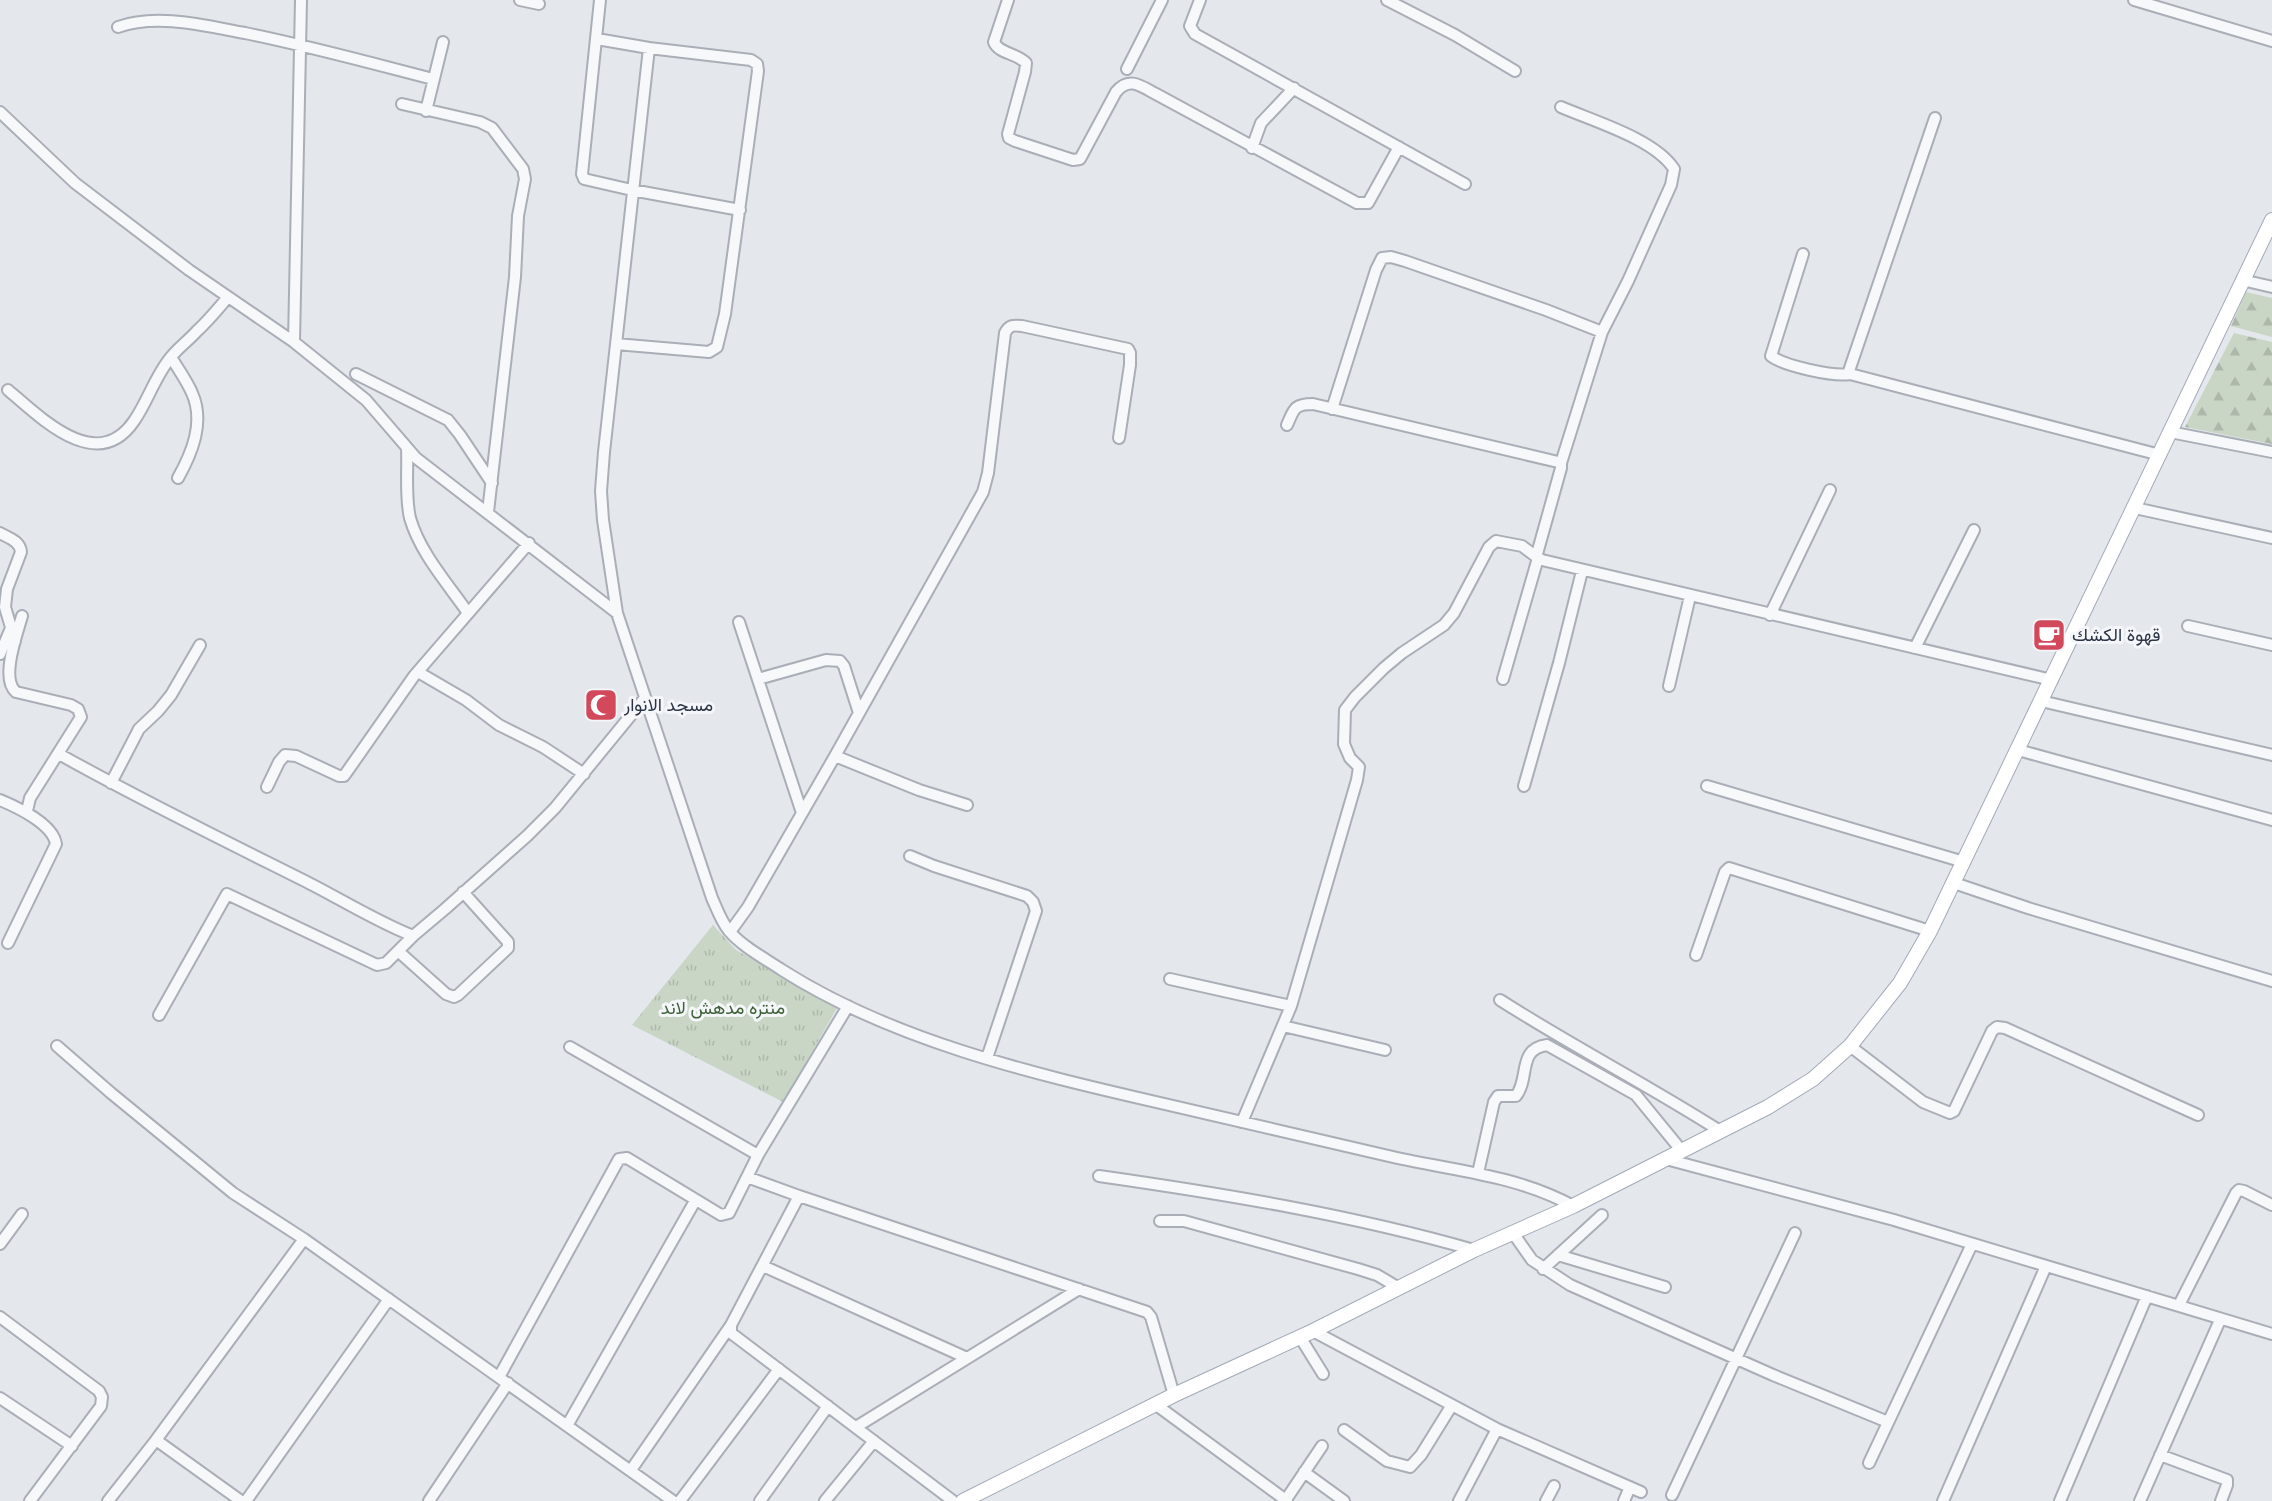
<svg xmlns="http://www.w3.org/2000/svg" width="2272" height="1501" font-family="Mulish,Vazirmatn,sans-serif">
<style>
.grass{fill:url(#grass-tufts)}
.forest{fill:url(#forest-firs)}
.lines{fill:none;stroke-linecap:round;stroke-linejoin:round}
.minor-casing{stroke:#a9aeb7;stroke-width:14}
.major-casing{stroke:#a3abb8;stroke-width:16}
.minor{stroke:#f7f8fa;stroke-width:10}
.major{stroke:#fff;stroke-width:14}
.labels{text-anchor:middle;stroke-width:6;stroke-linejoin:round;paint-order:stroke}
.poi-label{font-size:18px;fill:#2b3445;stroke:#f4f6f9;text-anchor:start}
.park-label{font-size:18px;fill:#3f6138;stroke:#f4f6f9}
</style>
<defs>
<pattern id="grass-tufts" width="24" height="20" patternUnits="userSpaceOnUse" patternTransform="scale(1.5)"><rect width="24" height="20" fill="#c9d6c5"/><path d="M3 7l-1-3M5 7V3M7 7l1-3M15 17l-1-3M17 17v-4M19 17l1-3" fill="none" stroke="#adb8ab"/></pattern>
<pattern id="forest-firs" width="22" height="20" patternUnits="userSpaceOnUse" patternTransform="scale(1.5)"><rect width="22" height="20" fill="#c9d6c5"/><path d="M5 1l3.5 6h-7zM16 11l3.5 6h-7z" fill="#adb8ab"/></pattern>
</defs>
<rect width="100%" height="100%" fill="#e4e7ec"/>
<!-- grass -->
<path class="grass" d="M713,925L736,950L837,1008L783,1102L632,1025Z"/>
<!-- forest -->
<path class="forest" d="M2246,292L2272,298V337L2231,326Z
M2234,333L2272,342V444L2185,427Z"/>
<g class="lines">
<defs>
<path id="minor" d="M301,0L294,342L366,400L416,458L617,613
M520,0L539,4
M600,0L582,174L584,179L632,190L740,210
M1008,0L994,42C999,54 1017,53 1026,63L1025,72L1008,134L1009,138L1015,141L1073,160L1080,159L1116,92C1129,76 1141,86 1156,94L1357,203H1368L1399,147
M1200,0L1190,26L1195,34L1465,184
M1387,0L1455,35L1515,71
M2134,0L2272,41
M118,27C157,13 206,26 245,33C309,46 371,63 433,79
M597,39L649,48L751,60L757,64L758,71L725,314L717,347L709,352L616,344
M649,48L604,452L601,491L603,520L617,613L712,898C717,909 721,921 729,931C743,947 764,958 782,970C892,1040 1030,1073 1156,1102C1235,1120 1314,1139 1393,1157C1455,1171 1516,1175 1573,1206
M1127,69L1162,0
M402,104L480,122L492,128L523,169L525,179L518,216L515,277L488,512
M1561,107C1593,121 1655,139 1674,169L1671,185L1628,281L1602,332L1561,463
M426,111L443,42
M0,112L75,183L189,270L294,342
M1935,118L1849,371L1850,374L2160,455
M1252,148L1261,123L1294,88
M1803,254L1771,356C1784,366 1834,377 1850,374
M2242,280L2272,287
M171,357C178,369 187,381 192,393C205,422 192,453 178,478
M356,374L448,420L460,435L492,483
M8,390C41,418 97,475 134,421C148,401 155,376 171,357C178,348 189,340 197,331C208,321 218,309 228,297
M1332,409L1376,270L1382,258L1391,257L1405,261L1546,310L1602,332
M1287,425C1294,409 1294,404 1313,404L1558,462L1561,463V468L1537,554L1538,558L1542,560L2052,680
M2170,432L2272,452
M407,449C408,471 405,497 410,518C420,553 448,584 468,613
M2135,508L2272,538
M0,533C9,538 20,541 21,552L7,589L5,607L15,641
M1770,615L1830,490
M22,616C17,634 0,679 16,692L71,705L78,709L81,717L30,798L27,811
M739,622L802,813
M2188,626L2272,645
M1915,648L1974,530
M0,654L11,628
M418,672L466,700L499,725L543,747L584,774
M758,679L826,660L840,661L844,666L859,713
M1669,686L1690,596
M2041,701L2272,755
M2018,750L2272,820
M59,754C139,799 221,839 303,880C339,898 375,921 413,936L445,909L527,836L555,808L645,698
M835,756L919,790L967,805
M111,783L139,729L158,711L171,695L200,645
M1524,786L1559,663L1582,571
M1707,786L1964,862
M267,787L279,762L285,755L296,756L339,776H344L414,676L529,543
M0,800C17,807 53,824 56,844L8,943
M910,856L934,866L1027,896L1033,902L1036,911L987,1058
M1954,883L2028,908L2272,981
M730,932L748,907L835,756L983,492L988,473L1005,333C1009,325 1013,325 1022,326L1128,349L1130,353V365L1119,438
M398,951L446,994L454,997L458,995L508,948V942L463,892
M1696,955L1725,872L1729,868L1930,931
M1170,979L1291,1006
M1500,1000C1572,1046 1648,1085 1720,1131
M159,1015L227,894L377,965L386,963L413,936
M1283,1026L1385,1050
M57,1046L111,1093L233,1193L304,1239L673,1501
M1850,1046L1923,1102L1950,1113L1954,1111L1992,1031L1997,1027L2005,1028L2198,1115
M570,1047L758,1155L848,1006
M1242,1122L1291,1006L1357,780L1359,767L1350,758L1344,744L1345,710L1355,697L1384,668L1402,653L1444,625L1454,613L1489,547L1496,541L1522,546L1538,558L1503,679
M1666,1159L1894,1220L2272,1334
M1478,1173L1494,1102L1498,1096H1516C1530,1078 1517,1049 1547,1045L1636,1095L1681,1150
M1099,1176C1225,1194 1352,1215 1474,1250
M747,1177L799,1196
M1160,1221H1184L1358,1269L1377,1275L1399,1288
M1513,1233L1532,1260L1570,1285L1773,1375L1888,1422
M0,1244L22,1214
M1558,1255L1665,1287
M763,1266L967,1358
M1543,1269L1602,1215
M2179,1305L2236,1193L2239,1190L2244,1191L2272,1205
M0,1317L99,1391L102,1397L101,1406L30,1501
M1313,1331L1497,1429L1459,1501
M1300,1337L1323,1374
M499,1377L619,1159L627,1158L721,1215L729,1213L758,1155
M0,1398L72,1446
M1155,1404L1287,1501
M568,1424L695,1201
M856,1427L1079,1289
M1497,1429L1641,1492
M1344,1430L1387,1461L1410,1467L1421,1455L1452,1405
M2160,1455L2227,1480V1485L2221,1501
M1869,1463L1972,1244
M631,1470L731,1325
M1304,1472L1344,1501
M1672,1495L1795,1233
M108,1501L156,1440
M241,1501L156,1440L304,1239
M246,1501L389,1299
M429,1501L508,1383
M680,1501L779,1369
M760,1501L828,1406
M825,1501L874,1441
M953,1501L731,1333V1325L799,1196L1147,1312L1151,1317L1174,1395
M1285,1501L1322,1446
M1546,1501L1554,1486
M1624,1501L1630,1487
M1943,1501L2046,1266
M2060,1501L2147,1296
M2140,1501L2220,1320"/>
<path id="major" d="M963,1501L1174,1395L1313,1331L1474,1250L1573,1206L1768,1107L1813,1079L1850,1046L1900,983L1930,931L2272,220"/>
</defs>
<!-- minor casing -->
<use href="#minor" class="minor-casing"/>
<!-- major casing -->
<use href="#major" class="major-casing"/>
<!-- minor -->
<use href="#minor" class="minor"/>
<!-- major -->
<use href="#major" class="major"/>
</g>
<!-- icons -->
<defs>
<symbol id="cafe-square" viewBox="-11 -11 22 22"><rect x="-9" y="-9" width="18" height="18" rx="4" fill="#d1495b" stroke="#f4f6f9"/><path d="M-5.5-4.5H6V0H3Q3 3.5 0 3.5H-2.5Q-5.5 3.5-5.5 0ZM3-3.2v2h1.7v-2ZM-6 4.5H4V6H-6Z" fill="#fff"/></symbol>
<symbol id="mosque-square" viewBox="-11 -11 22 22"><rect x="-9" y="-9" width="18" height="18" rx="4" fill="#d1495b" stroke="#f4f6f9"/><path d="M3.5-4.9A6 6 0 1 0 3.5 4.9A5 5 0 1 1 3.5-4.9Z" fill="#fff"/></symbol>
</defs>
<g fill-rule="evenodd">
<use href="#cafe-square" x="2030" y="616" width="38" height="38"/>
<use href="#mosque-square" x="582" y="686" width="38" height="38"/>
</g>
<g class="labels">
<!-- poi labels -->
<g class="poi-label">
<text x="2072" y="641">قهوة الكشك</text>
<text x="624" y="711">مسجد الانوار</text>
</g>
<!-- park labels -->
<g class="park-label">
<text x="723" y="1014">منتره مدهش لاند</text>
</g>
</g>
</svg>
